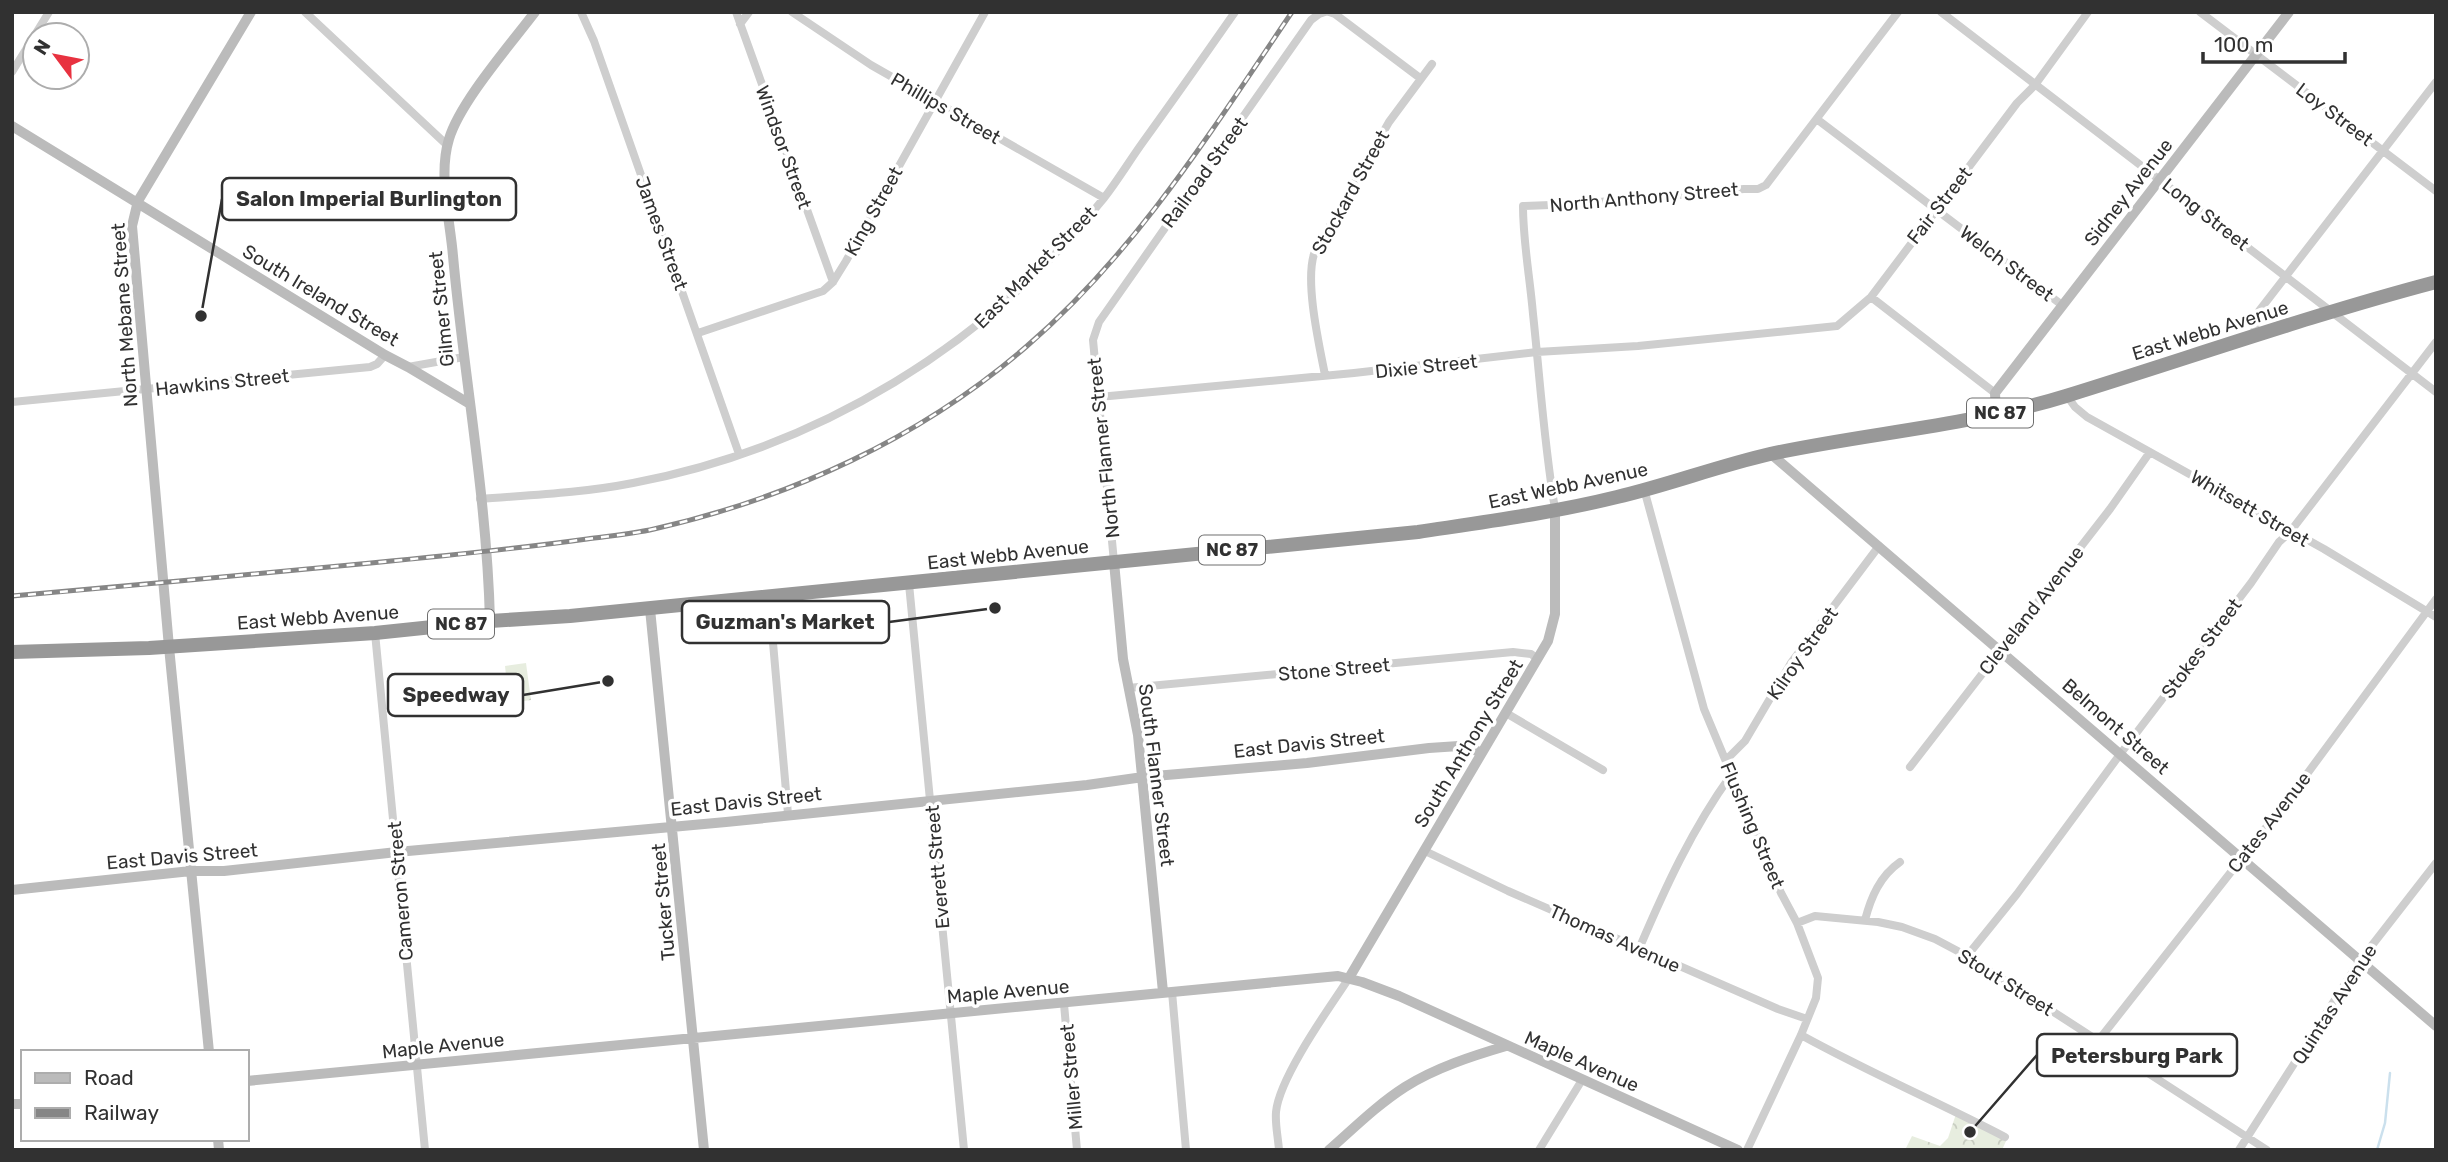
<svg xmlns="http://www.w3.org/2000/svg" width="2448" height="1162" font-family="Rubik,sans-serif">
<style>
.park{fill:url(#park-crowns)}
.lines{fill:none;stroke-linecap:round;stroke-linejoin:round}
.stream{stroke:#cbe0ed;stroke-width:2.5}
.street{stroke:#cecece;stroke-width:8}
.secondary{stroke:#bbb;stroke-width:10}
.highway{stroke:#989898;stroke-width:14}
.rail-casing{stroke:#868686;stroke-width:5}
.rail{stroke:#fff;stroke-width:2.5;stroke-dasharray:8;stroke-linecap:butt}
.labels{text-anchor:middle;stroke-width:7;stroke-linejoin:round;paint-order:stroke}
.shield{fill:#fff;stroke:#6f6f6f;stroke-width:2}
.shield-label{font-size:18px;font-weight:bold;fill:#313131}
.street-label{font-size:19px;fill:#313131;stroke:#fff}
.leader{fill:none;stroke:#313131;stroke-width:2.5}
.callout-dot{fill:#313131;stroke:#fff;stroke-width:2.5}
.callout{fill:#fff;stroke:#313131;stroke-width:2.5}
.callout-label{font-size:21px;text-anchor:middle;font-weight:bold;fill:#313131}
</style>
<defs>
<pattern id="park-crowns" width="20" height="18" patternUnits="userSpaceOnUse" patternTransform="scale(1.75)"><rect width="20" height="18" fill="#e7eddf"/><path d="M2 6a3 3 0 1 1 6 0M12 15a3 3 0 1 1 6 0" fill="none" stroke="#c7ccc0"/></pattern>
</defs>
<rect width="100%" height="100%" fill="#fff"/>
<!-- park -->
<path class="park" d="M526,663L531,700L509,703L505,666Z
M1956,1114L2006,1141L2002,1150H1905L1912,1136L1940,1146L1948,1138Z"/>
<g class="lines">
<!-- stream -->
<path class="stream" d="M2377,1150L2385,1123L2390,1073"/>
<!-- street -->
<path class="street" d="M305,12L447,145
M581,12L594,41L739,454
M736,12L833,282
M792,12L871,65L1104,198
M1329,12L1335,14L1420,78
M1941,12L2436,392
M2200,12L2436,191
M740,24L749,12
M12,72L49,12
M1818,120L2062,305
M1871,297L1995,393
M698,333L823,291L833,282L846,261L985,12
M2253,336L2259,311L2436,82
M408,367L464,357
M1325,375C1319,344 1305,283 1314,254L1389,122L1432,64
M2067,396L2075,407L2087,417L2324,549L2436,617
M1099,397L1354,373L1537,352L1638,346L1837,326L1871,297L2017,103L2035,85L2088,12
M12,402L370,367L377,364L385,355
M1644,489L1704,709L1781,893L1797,923L1818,978L1816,998L1801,1035L1747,1150
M480,499C531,495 582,493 633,483C818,448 987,345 1104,198C1118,180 1130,160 1143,142C1174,99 1205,55 1235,12
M1555,509C1544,444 1540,379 1533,314C1530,278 1523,242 1523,206L1577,204L1744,189H1758L1766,185L1898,12
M1114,562L1093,340L1099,322L1311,20L1319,14L1325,12
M909,584L964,1150
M769,597L788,814
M375,633L425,1150
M1128,688L1513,652L1531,654L1538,659
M1506,713L1603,770
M1726,760L1745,741L1791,663L1879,546
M1910,767L2110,509L2150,452
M1425,851L1508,891L1778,1009L1807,1019
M1865,920C1871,897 1880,876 1900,862
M1797,923L1815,916L1878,922L1902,927L1935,939L1967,956L2267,1150
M1639,949C1665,888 1692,829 1731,775
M1967,956L2017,894L2121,753L2251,583L2279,542L2290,532L2436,342
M1172,992L1186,1150
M1064,1004L1077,1150
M1801,1035C1868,1072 1938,1102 2005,1137
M2098,1041L2290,797L2436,599
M1279,1150C1278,1137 1275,1124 1276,1112C1279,1078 1329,1008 1349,978
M1539,1150L1582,1080
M2239,1150L2359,962L2436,863"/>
<!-- secondary -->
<path class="secondary" d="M12,126L385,355L408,367L470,404
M1996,414L1995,393L2289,12
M1771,454L2436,1026
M1114,562L1123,659L1138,735L1163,992
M650,609L704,1150
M490,621C487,498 464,377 453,256C450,219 438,175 449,139C460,102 510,45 535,12
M12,890L191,871H224L397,852L726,822L1087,785L1143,777L1307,763L1429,748L1459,746L1481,752
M1349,978L1548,641L1555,614V509
M209,1052L169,647L132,226L138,201L251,12
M247,1081L1338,976L1362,982L1399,996L1738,1150
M12,1104H23
M218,1139L219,1150
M1329,1150C1354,1128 1377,1105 1405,1087C1435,1068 1472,1056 1506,1046"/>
<!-- highway -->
<path class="highway" d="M12,652L149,648L375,633L490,621L570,616L1418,532C1484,522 1552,513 1617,497C1668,485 1718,466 1770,454C1868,433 1969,426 2066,396C2189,358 2311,315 2436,282"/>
<defs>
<path id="rail" d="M12,596C132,586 251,574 371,563C443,556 515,549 587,539C609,536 632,534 654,529C790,498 921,438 1027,346C1136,252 1212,130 1292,12"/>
</defs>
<!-- rail casing -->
<use href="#rail" class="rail-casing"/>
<!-- rail -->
<use href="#rail" class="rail"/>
</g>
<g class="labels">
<!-- shield labels -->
<g class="shield">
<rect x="1967" y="398.5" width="66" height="29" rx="5"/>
<rect x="1199" y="535.5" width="66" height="29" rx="5"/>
<rect x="428" y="609.5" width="66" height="29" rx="5"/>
</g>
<g class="shield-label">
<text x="2000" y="419">NC 87</text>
<text x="1232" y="556">NC 87</text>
<text x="461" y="630">NC 87</text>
</g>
<!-- street labels -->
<g class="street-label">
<text transform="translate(946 108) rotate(30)" y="7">Phillips Street</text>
<text transform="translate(2335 114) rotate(37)" y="7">Loy Street</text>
<text transform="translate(784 147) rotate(70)" y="7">Windsor Street</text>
<text transform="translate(1204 172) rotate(-54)" y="7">Railroad Street</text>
<text transform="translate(1350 192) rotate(-61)" y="7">Stockard Street</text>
<text transform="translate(2128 192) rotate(-52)" y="7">Sidney Avenue</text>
<text transform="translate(1644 197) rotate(-5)" y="7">North Anthony Street</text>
<text transform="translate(1939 205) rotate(-52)" y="7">Fair Street</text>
<text transform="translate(873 211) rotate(-61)" y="7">King Street</text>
<text transform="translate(2206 214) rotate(38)" y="7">Long Street</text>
<text transform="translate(662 233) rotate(70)" y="7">James Street</text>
<text transform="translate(2007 263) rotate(37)" y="7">Welch Street</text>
<text transform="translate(1035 267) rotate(-45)" y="7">East Market Street</text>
<text transform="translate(321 295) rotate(31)" y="7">South Ireland Street</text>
<text transform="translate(441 309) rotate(-96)" y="7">Gilmer Street</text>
<text transform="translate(124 315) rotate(-94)" y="7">North Mebane Street</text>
<text transform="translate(2210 330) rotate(-17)" y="7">East Webb Avenue</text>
<text transform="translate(1426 366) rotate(-6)" y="7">Dixie Street</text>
<text transform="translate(222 382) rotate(-6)" y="7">Hawkins Street</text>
<text transform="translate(1103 448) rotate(-96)" y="7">North Flanner Street</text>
<text transform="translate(1568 485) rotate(-12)" y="7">East Webb Avenue</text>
<text transform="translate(2250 508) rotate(30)" y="7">Whitsett Street</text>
<text transform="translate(1008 554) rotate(-6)" y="7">East Webb Avenue</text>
<text transform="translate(2031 610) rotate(-52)" y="7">Cleveland Avenue</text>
<text transform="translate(318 617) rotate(-4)" y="7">East Webb Avenue</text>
<text transform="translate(2201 648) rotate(-53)" y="7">Stokes Street</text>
<text transform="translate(1802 653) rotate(-55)" y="7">Kilroy Street</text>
<text transform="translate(1334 669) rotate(-5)" y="7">Stone Street</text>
<text transform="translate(2116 726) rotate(41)" y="7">Belmont Street</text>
<text transform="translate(1309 743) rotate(-6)" y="7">East Davis Street</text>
<text transform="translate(1468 743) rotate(-59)" y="7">South Anthony Street</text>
<text transform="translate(1157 775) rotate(83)" y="7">South Flanner Street</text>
<text transform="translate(746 801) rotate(-6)" y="7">East Davis Street</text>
<text transform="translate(2269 822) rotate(-52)" y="7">Cates Avenue</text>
<text transform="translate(1753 825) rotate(67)" y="7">Flushing Street</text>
<text transform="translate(182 856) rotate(-5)" y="7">East Davis Street</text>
<text transform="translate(937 867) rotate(-95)" y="7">Everett Street</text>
<text transform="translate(400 891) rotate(-95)" y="7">Cameron Street</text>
<text transform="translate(663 902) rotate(-95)" y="7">Tucker Street</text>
<text transform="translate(1615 938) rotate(24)" y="7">Thomas Avenue</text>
<text transform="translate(2006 982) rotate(32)" y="7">Stout Street</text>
<text transform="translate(1008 991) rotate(-5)" y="7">Maple Avenue</text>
<text transform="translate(2334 1004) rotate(-57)" y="7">Quintas Avenue</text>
<text transform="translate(443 1045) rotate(-6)" y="7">Maple Avenue</text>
<text transform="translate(1582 1061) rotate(24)" y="7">Maple Avenue</text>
<text transform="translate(1071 1077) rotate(-95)" y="7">Miller Street</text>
</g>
</g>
<!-- callouts -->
<path class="leader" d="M201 316L222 199M995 608L889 622M608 681L523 695M1970 1132L2037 1055"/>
<g class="callout-dot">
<circle cx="201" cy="316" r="7"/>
<circle cx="995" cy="608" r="7"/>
<circle cx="608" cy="681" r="7"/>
<circle cx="1970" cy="1132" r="7"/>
</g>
<g class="callout">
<rect x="222" y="178" width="294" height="42" rx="7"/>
<rect x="682" y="601" width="207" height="42" rx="7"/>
<rect x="388" y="674" width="135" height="42" rx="7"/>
<rect x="2037" y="1034" width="200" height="42" rx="7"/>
</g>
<g class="callout-label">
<text x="369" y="206">Salon Imperial Burlington</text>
<text x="785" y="629">Guzman's Market</text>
<text x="456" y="702">Speedway</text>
<text x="2137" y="1063">Petersburg Park</text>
</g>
<!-- border -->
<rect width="2448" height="1162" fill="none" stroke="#313131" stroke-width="28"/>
<!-- legend -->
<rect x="21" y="1050" width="228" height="91" fill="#ffffff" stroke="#adadad" stroke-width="2"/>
<rect x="35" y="1073" width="35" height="10" fill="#bbbbbb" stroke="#adadad" stroke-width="2"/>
<text x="84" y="1085" font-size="21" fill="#313131">Road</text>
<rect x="35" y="1108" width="35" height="10" fill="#868686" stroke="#adadad" stroke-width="2"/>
<text x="84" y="1120" font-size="21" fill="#313131">Railway</text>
<!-- north arrow -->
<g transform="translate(56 56) rotate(302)"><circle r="33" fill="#ffffff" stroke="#adadad" stroke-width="2"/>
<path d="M0-5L12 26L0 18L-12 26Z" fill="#e83240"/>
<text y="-10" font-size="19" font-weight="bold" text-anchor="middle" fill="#313131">N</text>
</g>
<!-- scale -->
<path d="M2203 52v10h142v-10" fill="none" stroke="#313131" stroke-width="3.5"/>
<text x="2214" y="52" font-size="21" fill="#313131" stroke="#ffffff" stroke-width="5" paint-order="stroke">100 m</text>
</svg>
